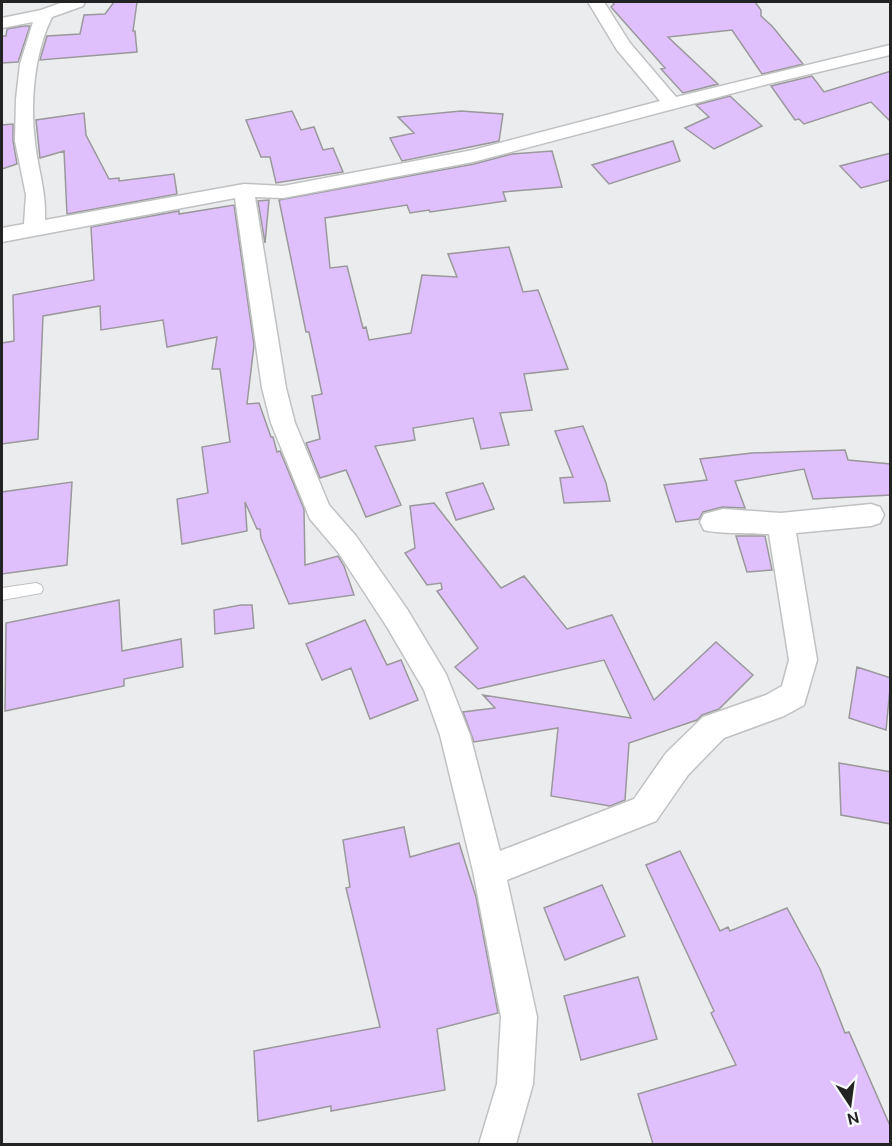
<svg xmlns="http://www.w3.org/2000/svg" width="892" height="1146" font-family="Ubuntu,sans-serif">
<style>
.building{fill:#dfc0fd;stroke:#9a989b;stroke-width:1.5}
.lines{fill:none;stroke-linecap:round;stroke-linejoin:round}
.service-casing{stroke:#c0c1c3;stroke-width:2}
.minor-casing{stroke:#c0c1c3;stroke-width:3}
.service{fill:#fff;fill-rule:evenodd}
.minor{fill:#fff;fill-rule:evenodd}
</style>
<rect width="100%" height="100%" fill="#eaecee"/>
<!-- building -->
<path class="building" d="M114,2H137L133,31H135L137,52L40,60L47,36L80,34L84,15L105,14Z
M612,2H755L761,10V16L772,26L803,64L762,74L732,30L668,37L718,84L683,93L661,69L665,68L611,7L614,4Z
M24,26H30L18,62L2,63V36H6L7,29Z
M891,71V122L871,102L804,124L799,119L795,120L771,86L812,76L824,92Z
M730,96L762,126L714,149L685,128L709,117L696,105Z
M292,111L301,130L314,127L323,150L333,148L343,172L276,183L270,157H261L246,120Z
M461,111L503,114L499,141L402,161L390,138L414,133L398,117Z
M84,113L86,135L109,179L119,178V181L174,174L177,194L67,214L64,151L40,158L36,120Z
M13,124V141L17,164L2,169V125Z
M673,141L680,161L609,184L592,165Z
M552,151L562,187L503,192L506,201L430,212L429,210L410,213L407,205L325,218L330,268L347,266L363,328L366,327L369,340L411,333L422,275L457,277L448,254L509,247L523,292L538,290L568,369L524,374L532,410L500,413L509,445L481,449L473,418L413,428L415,440L375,446L401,505L366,517L346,470L320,478L306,443L320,439L312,396L322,394L309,332H306L279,200L474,164L512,154Z
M891,153V180L861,188L840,166Z
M269,200L265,243L258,201Z
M234,205L254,345L247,404L259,403L271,437H273L277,452L280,451L304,509L305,565L338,556L344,566L354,595L289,604L261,538L260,529H257L245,502L247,531L182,544L177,499L208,493L202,447L230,442L220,369H212L217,337L167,347L163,320L101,330L100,306L43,316L38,439L2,444V343L14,341L13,295L94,280L91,227L179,211V214Z
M583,426L606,483L610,501L564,503L560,478L573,477L555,431Z
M845,450L848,460L891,464V495L813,499L804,469L735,481L745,508L722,507L703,512L699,519L676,522L664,485L707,480L700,459L752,453Z
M72,482L67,565L2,574V492Z
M483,483L494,509L456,520L446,493Z
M434,503L501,588L524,576L567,629L612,615L654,700L716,642L753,675L719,709L702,715L697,720L629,743L625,800L610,806L551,796L558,728L474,742L463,712L495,708L483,695L631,718L604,660L478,689L455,667L478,648L437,591L442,589L441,583L427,585L405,553L415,548L410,506Z
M736,536H765L772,570L747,572Z
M119,600L122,651L181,639L183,667L124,679V686L5,711L6,623Z
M241,605H252L254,628L215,634L214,610Z
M365,620L387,665L401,660L418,700L370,719L351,668L322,680L306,644Z
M857,667L891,678L886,730L849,718Z
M839,763L891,772V824L841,815Z
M404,827L410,857L459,843L476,897L498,1013L437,1029L445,1090L331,1111V1106L258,1121L254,1051L380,1027L346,888L350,887L343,840Z
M680,851L720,931L728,927L730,931L787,908L820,969L845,1033L849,1032L891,1128V1144H653L638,1094L736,1065L711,1013L714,1011L646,865Z
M602,885L625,936L565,960L544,908Z
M638,977L657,1039L581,1060L564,996Z"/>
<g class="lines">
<defs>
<path id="service" d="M36,583L41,585L43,589L41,593L2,600V588Z"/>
<path id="minor" d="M63,2H85L83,6L52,17C34,53 30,103 35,142C38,171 46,188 45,220L244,184L283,186L473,150L660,101L617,50L588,2H604L630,43L676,97L890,45V55L768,84L473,162L283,198L255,197L286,388L295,423L329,505L356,536L407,609L446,674L470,735L500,851L634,799L666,753L703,717L766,695L782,686L789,660L769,534C753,533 717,534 704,530L700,522L704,514L723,509L781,513L871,504L880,507L884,515L880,523L871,526L796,533L817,660L804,705L784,716L724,738L688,775L656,821L507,880L537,1017L533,1084L516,1144H479L497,1084L501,1017L473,871L440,735L424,690L387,627L338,552L310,519L271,423L262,388L235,198L2,242V228L24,224L26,195L15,141L16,99L20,64L33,22L2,28V18L41,10Z"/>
</defs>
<!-- service casing -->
<use href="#service" class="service-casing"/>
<!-- minor casing -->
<use href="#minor" class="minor-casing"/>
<!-- service -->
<use href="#service" class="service"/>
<!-- minor -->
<use href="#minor" class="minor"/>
</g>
<!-- border -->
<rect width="892" height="1146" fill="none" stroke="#232324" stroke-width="6"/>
<!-- north arrow -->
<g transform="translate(850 1104) rotate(167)" stroke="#f8f9fc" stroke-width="4.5" paint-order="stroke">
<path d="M0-4.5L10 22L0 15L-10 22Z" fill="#232324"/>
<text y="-9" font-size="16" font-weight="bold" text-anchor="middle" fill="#232324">N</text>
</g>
</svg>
